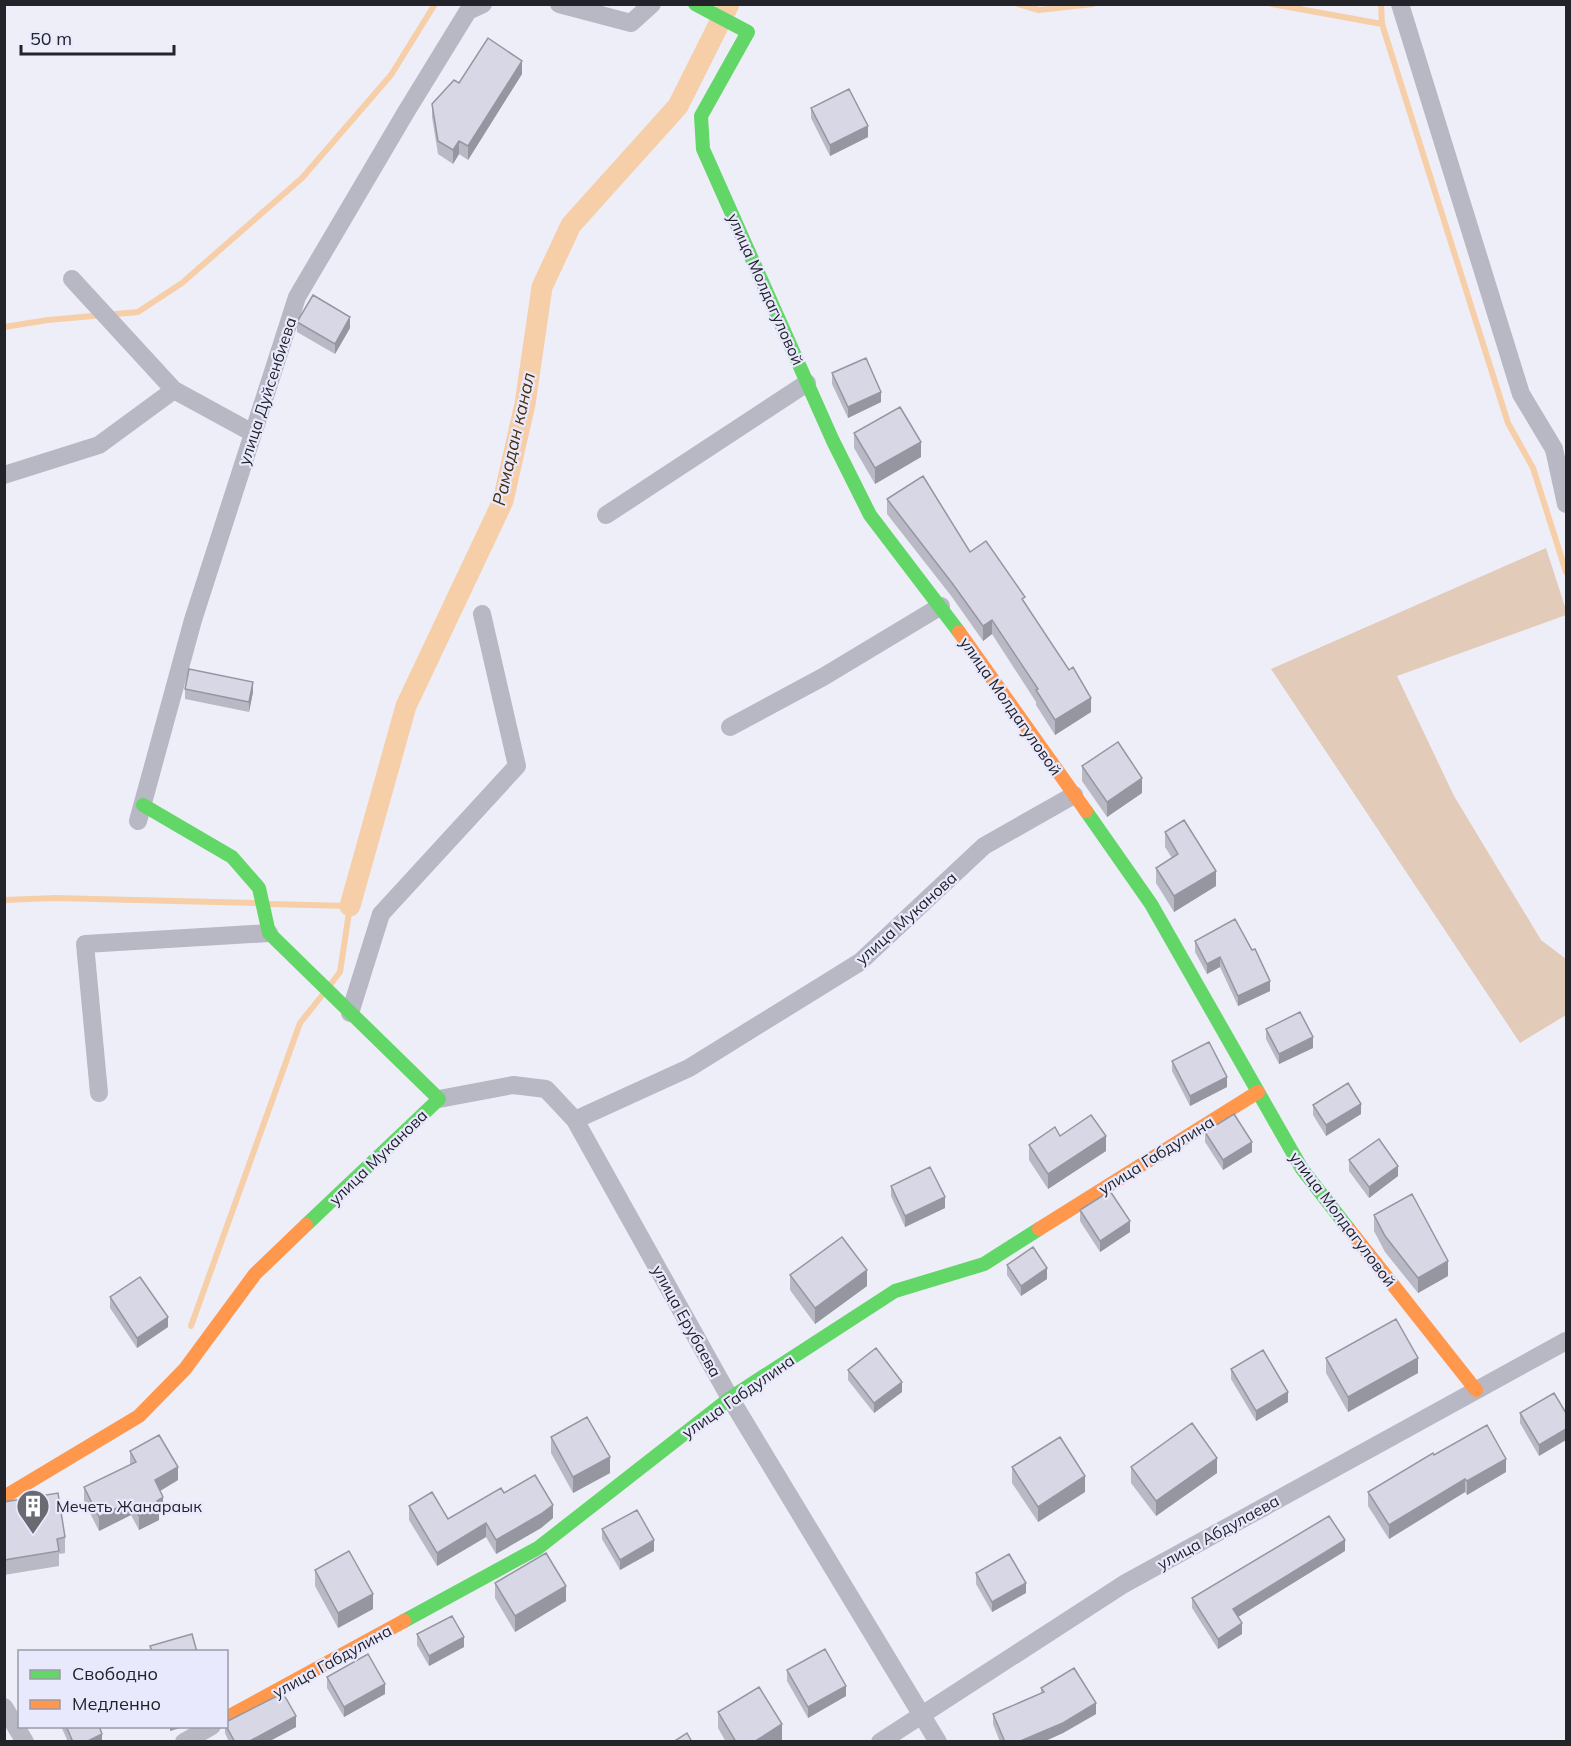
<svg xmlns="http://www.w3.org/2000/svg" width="1571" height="1746" font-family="Mulish,sans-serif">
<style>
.green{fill:#e2cbb8}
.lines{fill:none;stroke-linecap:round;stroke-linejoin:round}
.stream{stroke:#f6cfa9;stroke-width:6}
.canal{stroke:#f6cfa9;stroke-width:21}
.street{stroke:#b8b8c5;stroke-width:18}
.fast{stroke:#63d668;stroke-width:14}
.slow{stroke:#ff974d;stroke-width:14}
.wall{fill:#b9b9c6}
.shaded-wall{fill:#9696a1}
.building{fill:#d7d7e6;stroke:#9696a1;stroke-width:1.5}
.labels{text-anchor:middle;stroke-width:4.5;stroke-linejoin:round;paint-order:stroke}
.street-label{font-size:16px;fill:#23232a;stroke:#e9e9fe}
.poi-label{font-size:16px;fill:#23232a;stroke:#e9e9fe;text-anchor:start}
.water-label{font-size:18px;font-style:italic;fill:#492e0c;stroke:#e9e9fe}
</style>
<rect width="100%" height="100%" fill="#eeeef9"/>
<!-- green -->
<path class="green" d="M1546,548L1566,610V615L1397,676L1454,796L1541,940L1566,959V1015L1520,1043L1271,669Z"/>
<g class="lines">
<!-- stream -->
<path class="stream" d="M1018,4L1039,10L1093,4
M1272,4L1382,24L1508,423L1533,468L1566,572
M1381,4L1382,24
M4,327L48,320L138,312L182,283L302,178L391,75L435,4
M4,900L55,898L256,903
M269,904L350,906L340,972L330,985
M191,1326L300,1023L324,993"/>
<!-- canal -->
<path class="canal" d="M350,906L406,706L503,501L525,404L542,287L571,225L678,106L729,4"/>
<!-- street -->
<path class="street" d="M559,4L631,23L652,4
M1400,4L1521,394L1554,449L1566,504
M72,279L174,390L253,433
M4,475L99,445L174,390
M606,515L807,383
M730,727L823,677L941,606
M138,821L193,620L297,297L406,112L468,11L483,4
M350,1013L381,914L517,766L482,614
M99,1093L85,944L269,933
M439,1099L513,1085L546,1089L575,1120L730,1398L938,1742
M575,1120L689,1068L860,962L984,846L1074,795
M4,1707L25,1742
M184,1742L212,1726
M880,1742L1124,1584L1566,1341"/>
<!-- fast -->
<path class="fast" d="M695,4L748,32L701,116L703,149L833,441L870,515L959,632
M143,805L232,857L259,888L269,933L439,1099L306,1225
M1086,811L1151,904L1302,1169L1348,1228
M404,1621L538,1548L730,1398L895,1291L984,1264L1039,1229"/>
<!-- slow -->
<path class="slow" d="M959,632L1086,811
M1348,1228L1476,1390
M1039,1229L1258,1092
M4,1497L139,1416L185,1369L255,1274L306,1225
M226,1718L404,1621"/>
</g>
<!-- wall -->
<path class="wall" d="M522,74L468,160L459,154L453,164L438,154L432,117V104L459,83Z
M811,108L868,137L830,156L811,118Z
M297,322L350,328L335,354L297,332Z
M832,373L881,402L848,418L832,384Z
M854,433L921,457L875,484L854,448Z
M887,499L970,552L1025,602L1091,712L1055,735L1036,705V702L992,634L983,641L952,597L887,514Z
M185,689L253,692L249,712L185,699Z
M1082,766L1142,793L1107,817L1082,781Z
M1165,832L1216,886L1174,912L1156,883V868L1172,858L1165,847Z
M1195,941L1270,991L1238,1006L1220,967L1207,974L1195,952Z
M1266,1029L1313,1048L1279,1064L1266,1039Z
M1172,1061L1227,1087L1190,1106L1172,1071Z
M1313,1105L1361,1114L1326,1136L1313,1115Z
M1205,1132L1252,1152L1223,1170L1205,1142Z
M1060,1136L1106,1151L1048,1189L1029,1160V1145Z
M1349,1160L1398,1176L1369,1198L1349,1171Z
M891,1186L945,1208L905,1227L891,1196Z
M1080,1210L1130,1232L1100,1252L1080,1221Z
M1374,1215L1448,1276L1418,1293L1385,1252L1374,1231Z
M1007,1265L1047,1279L1021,1296L1007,1275Z
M790,1275L867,1286L815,1324L790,1290Z
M110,1297L168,1327L137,1348L110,1308Z
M1326,1358L1418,1373L1348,1412L1326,1373Z
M1231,1369L1288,1402L1256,1421L1231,1379Z
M848,1370L902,1392L874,1413L848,1380Z
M1520,1413H1566L1539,1456L1520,1423Z
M551,1437L610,1473L573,1493L551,1453Z
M130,1451L178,1480L160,1491L163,1511L159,1513V1520L139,1530L131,1515L99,1531L84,1501V1487L130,1465Z
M1434,1455L1506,1472L1467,1495L1465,1492L1389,1539L1368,1506V1492Z
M1012,1467L1085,1492L1038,1522L1012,1483Z
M1131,1467L1217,1473L1156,1516L1131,1483Z
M504,1493L553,1518L541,1528L496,1554L486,1537L437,1566L409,1520V1506L448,1519Z
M4,1502L65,1537V1553L59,1554V1566L4,1575Z
M602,1529L654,1551L620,1570L602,1539Z
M1345,1551L1238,1617L1242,1634L1218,1649L1192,1608V1598Z
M315,1570L373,1609L338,1628L315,1586Z
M976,1573L1026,1593L992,1612L976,1584Z
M495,1583L566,1601L515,1632L495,1598Z
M417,1634L464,1647L429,1666L417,1645Z
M787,1670L846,1696L808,1718L787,1681Z
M327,1677L385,1694L344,1717L327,1688Z
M1041,1688L1096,1714L1063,1733L1043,1742H1000L993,1724V1714L1041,1693Z
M718,1712L782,1740L779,1742H726L718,1728Z
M61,1726H99L102,1742H68Z
M225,1726H226L296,1727L268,1742H229L225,1733Z"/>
<!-- shaded-wall -->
<path class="shaded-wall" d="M522,61V74L468,160V146Z
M868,126V137L830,156V145Z
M459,141V154L453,164V150Z
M350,317V328L335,354V344Z
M881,392V402L848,418V407Z
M921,442V457L875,484V468Z
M992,620V634L983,641V626Z
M253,682V692L249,712V702Z
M1091,698V712L1055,735V720Z
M1142,778V793L1107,817V802Z
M1216,871V886L1174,912V896Z
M1220,957V967L1207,974V964Z
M1270,981V991L1238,1006V996Z
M1313,1037V1048L1279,1064V1054Z
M1227,1077V1087L1190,1106V1096Z
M1361,1104V1114L1326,1136V1125Z
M1106,1136V1151L1048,1189V1174Z
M1252,1142V1152L1223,1170V1160Z
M1398,1166V1176L1369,1198V1187Z
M945,1197V1208L905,1227V1216Z
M1130,1221V1232L1100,1252V1241Z
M1448,1261V1276L1418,1293V1278Z
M1047,1268V1279L1021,1296V1286Z
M867,1270V1286L815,1324V1308Z
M168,1317V1327L137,1348V1338Z
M1418,1358V1373L1348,1412V1397Z
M902,1382V1392L874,1413V1403Z
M1288,1392V1402L1256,1421V1411Z
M1566,1429V1440L1539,1456V1445Z
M610,1457V1473L573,1493V1477Z
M1217,1458V1473L1156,1516V1501Z
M1506,1459V1472L1467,1495V1481Z
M178,1467V1480L155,1494V1480Z
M1085,1476V1492L1038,1522V1507Z
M1465,1479V1492L1389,1539V1525Z
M163,1497V1511L159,1513V1520L139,1530V1516L157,1501Z
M131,1501V1515L99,1531V1517Z
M553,1505V1518L541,1528L496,1554V1540Z
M486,1523V1537L437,1566V1553Z
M654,1540V1551L620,1570V1560Z
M1345,1540V1551L1233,1620V1609Z
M1026,1583V1593L992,1612V1602Z
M566,1586V1601L515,1632V1616Z
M373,1594V1609L338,1628V1613Z
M1242,1623V1634L1218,1649V1639Z
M464,1637V1647L429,1666V1656Z
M385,1684V1694L344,1717V1707Z
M846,1686V1696L808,1718V1707Z
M1096,1703V1714L1063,1733L1043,1742H1018Z
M296,1716V1727L268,1742H248Z
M782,1724V1740L779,1742H754Z
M170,1726H187L170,1731Z
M102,1734V1742H86Z"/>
<!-- building -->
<path class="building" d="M488,38L522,61L468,146L459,141L453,150L438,141L432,104L454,80L459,83Z
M849,89L868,126L830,145L811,108Z
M313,295L350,317L335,344L297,322Z
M866,358L881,392L848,407L832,373Z
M900,407L921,442L875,468L854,433Z
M923,476L970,552L986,541L1025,597L1022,599L1069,670L1073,667L1091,698L1055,720L1036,690L1038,689L992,620L983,626L952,583L887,499Z
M189,669L253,682L249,702L185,689Z
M1118,742L1142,778L1107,802L1082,766Z
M1184,820L1216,871L1174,896L1156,868L1178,854L1165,832Z
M1235,919L1252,950L1255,949L1270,981L1238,996L1220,957L1207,964L1195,941Z
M1300,1012L1313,1037L1279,1054L1266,1029Z
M1209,1042L1227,1077L1190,1096L1172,1061Z
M1348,1083L1361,1104L1326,1125L1313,1105Z
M1234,1114L1252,1142L1223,1160L1205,1132Z
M1091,1115L1106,1136L1048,1174L1029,1145L1055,1127L1060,1136Z
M1379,1139L1398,1166L1369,1187L1349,1160Z
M930,1167L945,1197L905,1216L891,1186Z
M1110,1191L1130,1221L1100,1241L1080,1210Z
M1412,1194L1448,1261L1418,1278L1385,1236L1374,1215Z
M842,1237L867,1270L815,1308L790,1275Z
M1033,1247L1047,1268L1021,1286L1007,1265Z
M140,1277L168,1317L137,1338L110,1297Z
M1396,1319L1418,1358L1348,1397L1326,1358Z
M876,1348L902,1382L874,1403L848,1370Z
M1263,1350L1288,1392L1256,1411L1231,1369Z
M1554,1393L1566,1413V1429L1539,1445L1520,1413Z
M587,1417L610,1457L573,1477L551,1437Z
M1192,1423L1217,1458L1156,1501L1131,1467Z
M1487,1425L1506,1459L1467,1481L1465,1479L1389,1525L1368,1492L1433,1453L1434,1455Z
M159,1435L178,1467L155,1480L163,1497L157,1501L159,1506L139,1516L131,1501L99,1517L84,1487L136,1462L130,1451Z
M1060,1437L1085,1476L1038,1507L1012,1467Z
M535,1475L553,1505L541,1514L496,1540L486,1523L437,1553L409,1506L432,1492L448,1519L501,1488L504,1493Z
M58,1493L65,1537L57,1539L59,1551L4,1560V1502Z
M637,1510L654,1540L620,1560L602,1529Z
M1329,1516L1345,1540L1233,1609L1242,1623L1218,1639L1192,1598Z
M349,1551L373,1594L338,1613L315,1570Z
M546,1553L566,1586L515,1616L495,1583Z
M1009,1554L1026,1583L992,1602L976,1573Z
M452,1616L464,1637L429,1656L417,1634Z
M192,1634L197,1652H152L150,1646Z
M825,1649L846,1686L808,1707L787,1670Z
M368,1654L385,1684L344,1707L327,1677Z
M1074,1668L1096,1703L1063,1723L1018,1742H1005L993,1714L1044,1692L1041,1688Z
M759,1687L782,1724L754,1742H736L718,1712Z
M283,1693L296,1716L248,1742H235L226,1726V1722Z
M66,1726H99L102,1734L86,1742H73Z
M687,1733L692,1742H673Z"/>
<!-- icons -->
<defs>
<symbol id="building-pin" viewBox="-11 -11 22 30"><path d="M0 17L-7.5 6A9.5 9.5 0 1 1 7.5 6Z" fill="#6a6a72" stroke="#e9e9fe"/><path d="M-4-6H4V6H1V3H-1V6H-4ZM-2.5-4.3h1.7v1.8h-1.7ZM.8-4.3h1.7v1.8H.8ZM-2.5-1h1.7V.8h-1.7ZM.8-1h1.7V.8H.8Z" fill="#fff"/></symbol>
</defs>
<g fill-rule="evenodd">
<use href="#building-pin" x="14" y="1487" width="38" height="52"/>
</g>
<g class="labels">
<!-- street labels -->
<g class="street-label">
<text transform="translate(766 289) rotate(66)" y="6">улица Молдагуловой</text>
<text transform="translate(267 391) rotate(-72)" y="6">улица Дуйсенбиева</text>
<text transform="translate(1011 706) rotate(55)" y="6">улица Молдагуловой</text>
<text transform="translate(906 918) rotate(-42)" y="6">улица Муканова</text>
<text transform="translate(1156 1155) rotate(-32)" y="6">улица Габдулина</text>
<text transform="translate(378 1157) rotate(-44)" y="6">улица Муканова</text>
<text transform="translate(1343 1219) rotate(53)" y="6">улица Молдагуловой</text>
<text transform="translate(687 1321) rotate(61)" y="6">улица Ерубаева</text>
<text transform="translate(738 1396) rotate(-35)" y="6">улица Габдулина</text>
<text transform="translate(1218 1532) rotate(-29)" y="6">улица Абдулаева</text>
<text transform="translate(332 1661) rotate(-29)" y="6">улица Габдулина</text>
</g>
<!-- poi labels -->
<g class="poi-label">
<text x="56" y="1512">Мечеть Жанараык</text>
</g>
<!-- water labels -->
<g class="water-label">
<text transform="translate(514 439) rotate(-77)" y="6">Рамадан канал</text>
</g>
</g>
<!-- border -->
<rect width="1571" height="1746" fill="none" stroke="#23232a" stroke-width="12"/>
<!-- legend -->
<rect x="18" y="1650" width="210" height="78" fill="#e9e9fe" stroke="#9a9aa9" stroke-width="1.5"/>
<rect x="30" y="1670" width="30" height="9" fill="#63d668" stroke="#9a9aa9" stroke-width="1.5"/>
<text x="72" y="1680" font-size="18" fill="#23232a">Свободно</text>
<rect x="30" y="1700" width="30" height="9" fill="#ff974d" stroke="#9a9aa9" stroke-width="1.5"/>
<text x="72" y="1710" font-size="18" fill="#23232a">Медленно</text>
<!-- scale -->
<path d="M21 45v9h153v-9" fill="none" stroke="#23232a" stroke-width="3"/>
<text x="30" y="45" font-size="18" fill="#23232a" stroke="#e9e9fe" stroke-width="4.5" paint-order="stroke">50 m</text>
</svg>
